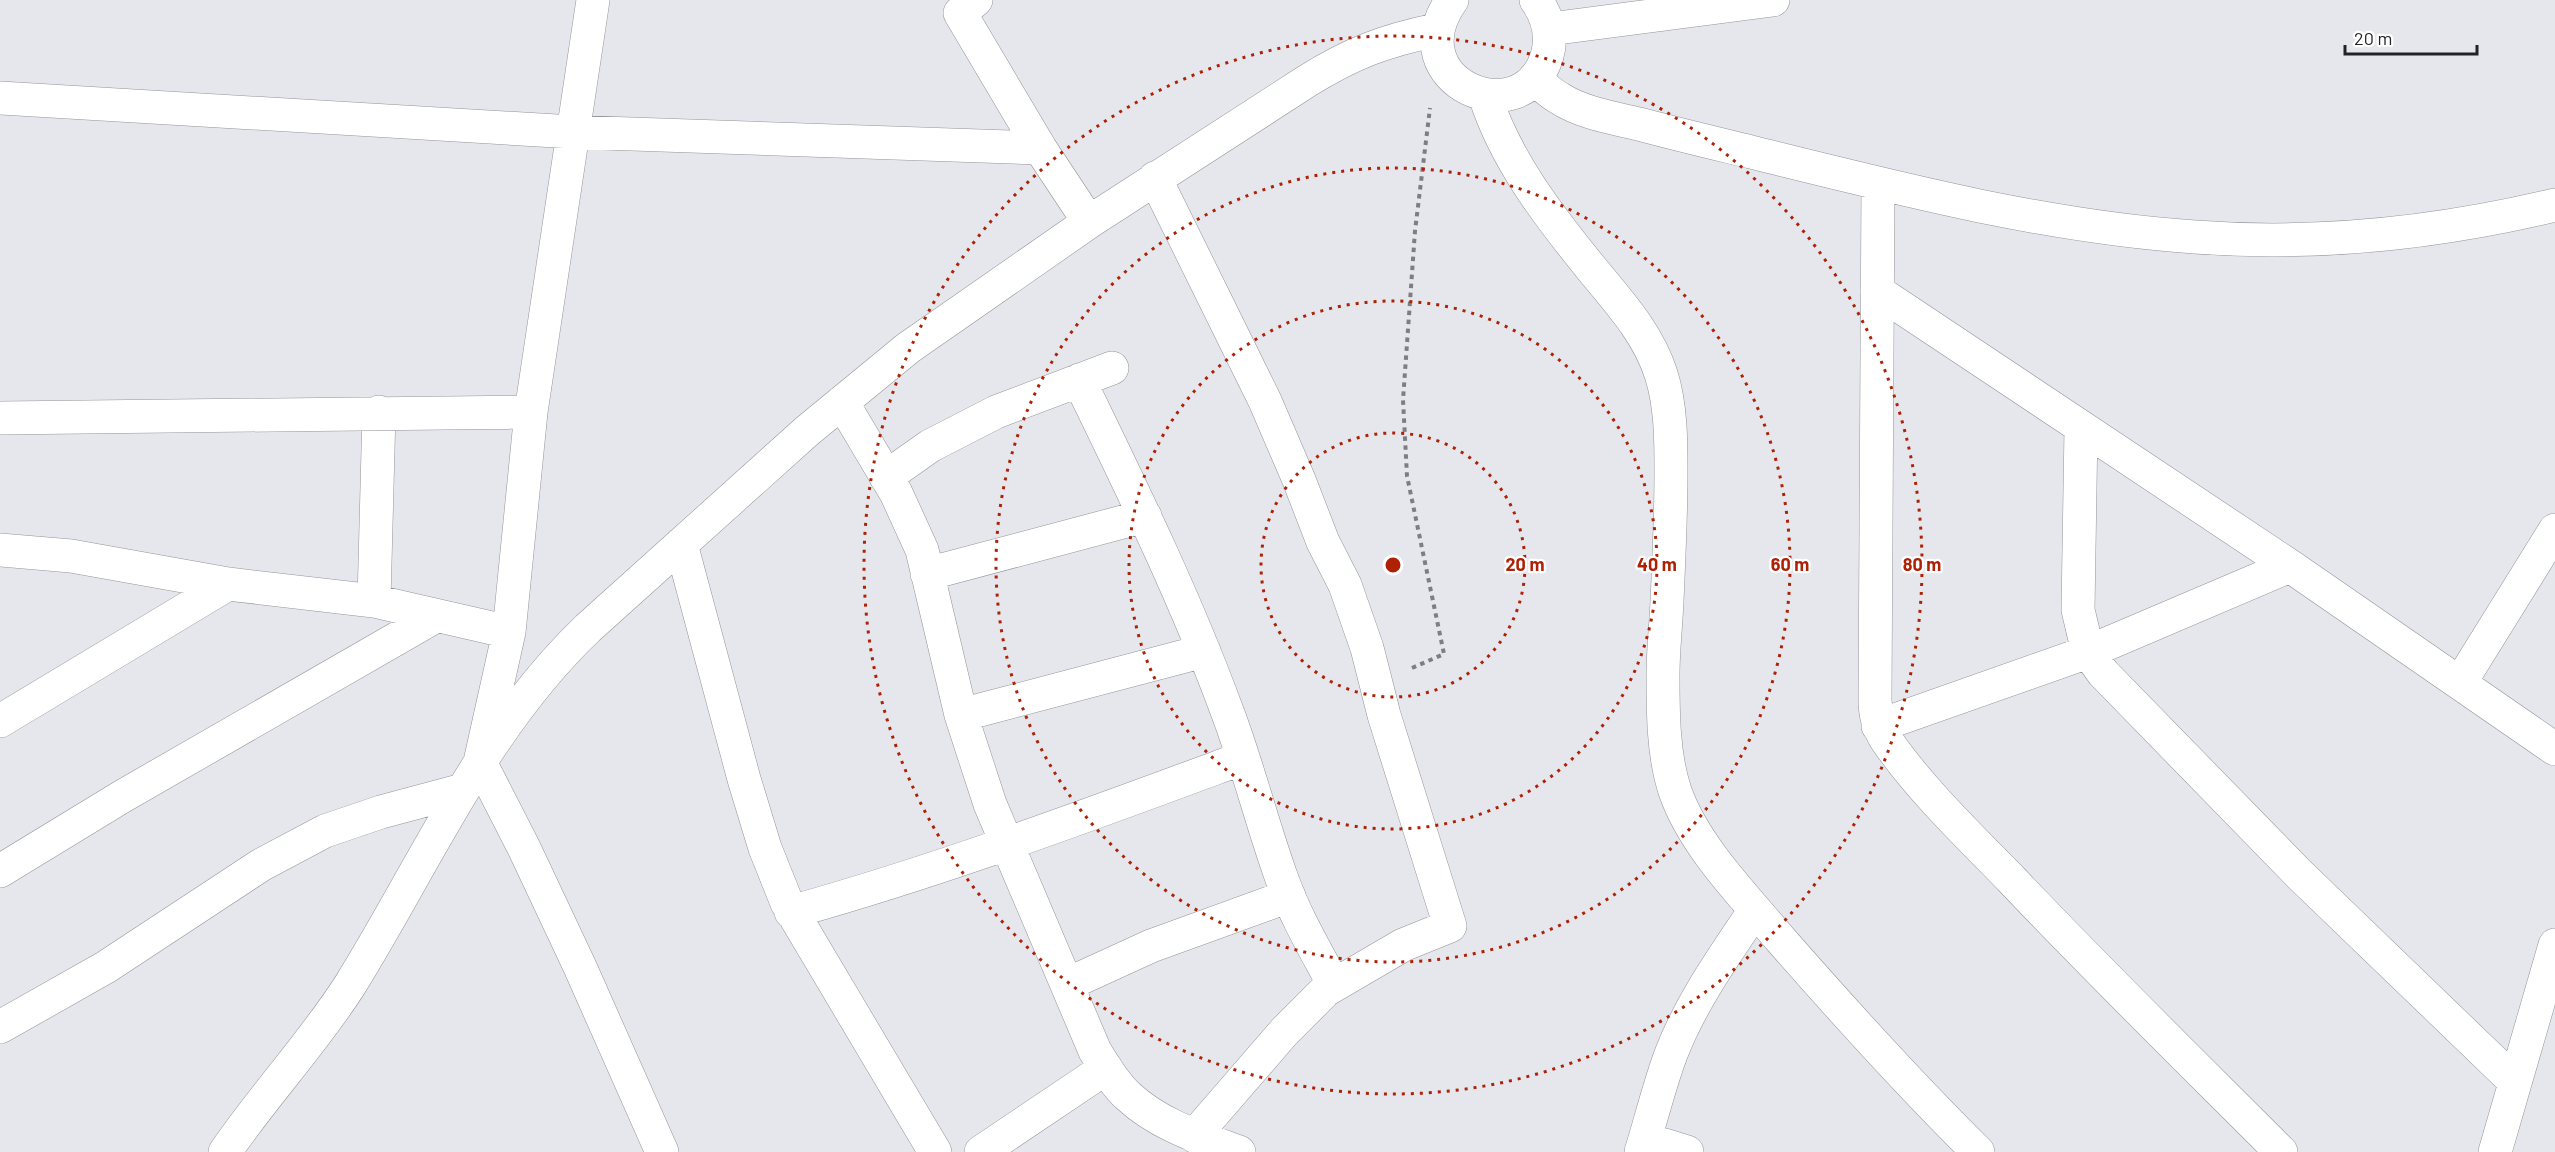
<svg xmlns="http://www.w3.org/2000/svg" width="2555" height="1152" font-family="Barlow,sans-serif">
<style>
.lines{fill:none;stroke-linecap:round;stroke-linejoin:round}
.minor-casing{stroke:#93959a;stroke-width:34}
.path{stroke:#7d7e82;stroke-width:4;stroke-dasharray:4.5 4.5;stroke-linecap:butt}
.minor{stroke:#fff;stroke-width:33}
.ring{fill:none;stroke:#ae2105;stroke-width:3;stroke-dasharray:3 6}
.centre{fill:#ae2105;stroke:#fff;stroke-width:3}
.ring-label{font-size:18px;text-anchor:middle;font-weight:bold;fill:#ae2105;stroke:#fff;stroke-width:4.5;stroke-linejoin:round;paint-order:stroke}
</style>
<rect width="100%" height="100%" fill="#e6e7ed"/>
<g class="lines">
<defs>
<path id="minor" d="M593,0L531,412L509,632L480,762L524,848L580,967L662,1152
M976,0L960,13L1040,148
M1452,0C1394,82 1523,136 1547,56C1553,35 1548,17 1536,0
M1550,29L1773,0
M1534,79C1542,85 1550,93 1559,98C1582,113 1613,118 1639,124C1676,134 1714,143 1751,152C1897,188 2045,227 2195,237C2315,246 2438,233 2555,205
M1485,96C1506,161 1548,215 1591,268C1618,301 1648,333 1661,374C1671,405 1671,440 1671,472C1671,515 1669,558 1667,601C1666,625 1663,650 1663,675C1663,712 1663,755 1675,791C1694,846 1744,896 1781,940C1845,1013 1909,1084 1978,1152
M0,98L573,132L1040,148L1089,222
M1155,178L1265,401L1299,480L1323,542L1345,585L1367,648L1384,715L1450,926L1403,945L1326,990L1284,1032L1194,1136
M1878,184L1875,699C1875,715 1878,728 1887,741C1920,789 1971,838 2012,880C2100,973 2191,1062 2281,1152
M1877,291L2290,566L2555,749
M1079,380C1132,489 1185,597 1227,711C1248,766 1262,824 1282,879C1295,916 1316,951 1334,985
M842,402L896,493L922,550L961,715L990,804L1095,1051C1105,1067 1114,1083 1128,1096C1159,1125 1201,1138 1239,1152
M0,418L531,412
M2081,428L2078,610L2088,652L2103,673L2299,874L2515,1082
M886,477L930,446L996,412L1112,368
M681,544L744,779L765,848L787,903L935,1152
M0,550L71,556L228,584L374,601L379,412
M927,574L1145,516
M374,601L509,632
M2460,683L2555,530
M961,715L1204,651
M0,721L228,584
M1878,726L2088,652L2290,566
M0,871L123,796L436,616
M791,912C945,869 1094,813 1243,758
M1068,984L1151,946L1289,896
M0,1027L106,967L261,865L325,831L381,812L463,790
M1645,1139L1687,1152
M225,1152C264,1095 313,1043 350,985C426,863 482,729 588,628L807,431L908,348L1089,222L1307,81C1352,53 1384,41 1436,30
M981,1152L1106,1068
M1641,1152C1651,1120 1659,1086 1671,1054C1691,1002 1724,956 1755,910
M2495,1152L2555,945"/>
</defs>
<!-- minor casing -->
<use href="#minor" class="minor-casing"/>
<!-- path -->
<path class="path" d="M1412,668L1444,654L1407,476L1403,400L1415,231L1430,108"/>
<!-- minor -->
<use href="#minor" class="minor"/>
</g>
<!-- distance rings -->
<g class="ring">
<circle cx="1393" cy="565" r="132"/>
<circle cx="1393" cy="565" r="264"/>
<circle cx="1393" cy="565" r="397"/>
<circle cx="1393" cy="565" r="529"/>
</g>
<circle cx="1393" cy="565" r="9" class="centre"/>
<g class="ring-label">
<text x="1525" y="571">20 m</text>
<text x="1657" y="571">40 m</text>
<text x="1790" y="571">60 m</text>
<text x="1922" y="571">80 m</text>
</g>
<!-- scale -->
<path d="M2345 45v9h132v-9" fill="none" stroke="#232326" stroke-width="3"/>
<text x="2354" y="45" font-size="18" fill="#232326" stroke="#ffffff" stroke-width="4.5" paint-order="stroke">20 m</text>
</svg>
